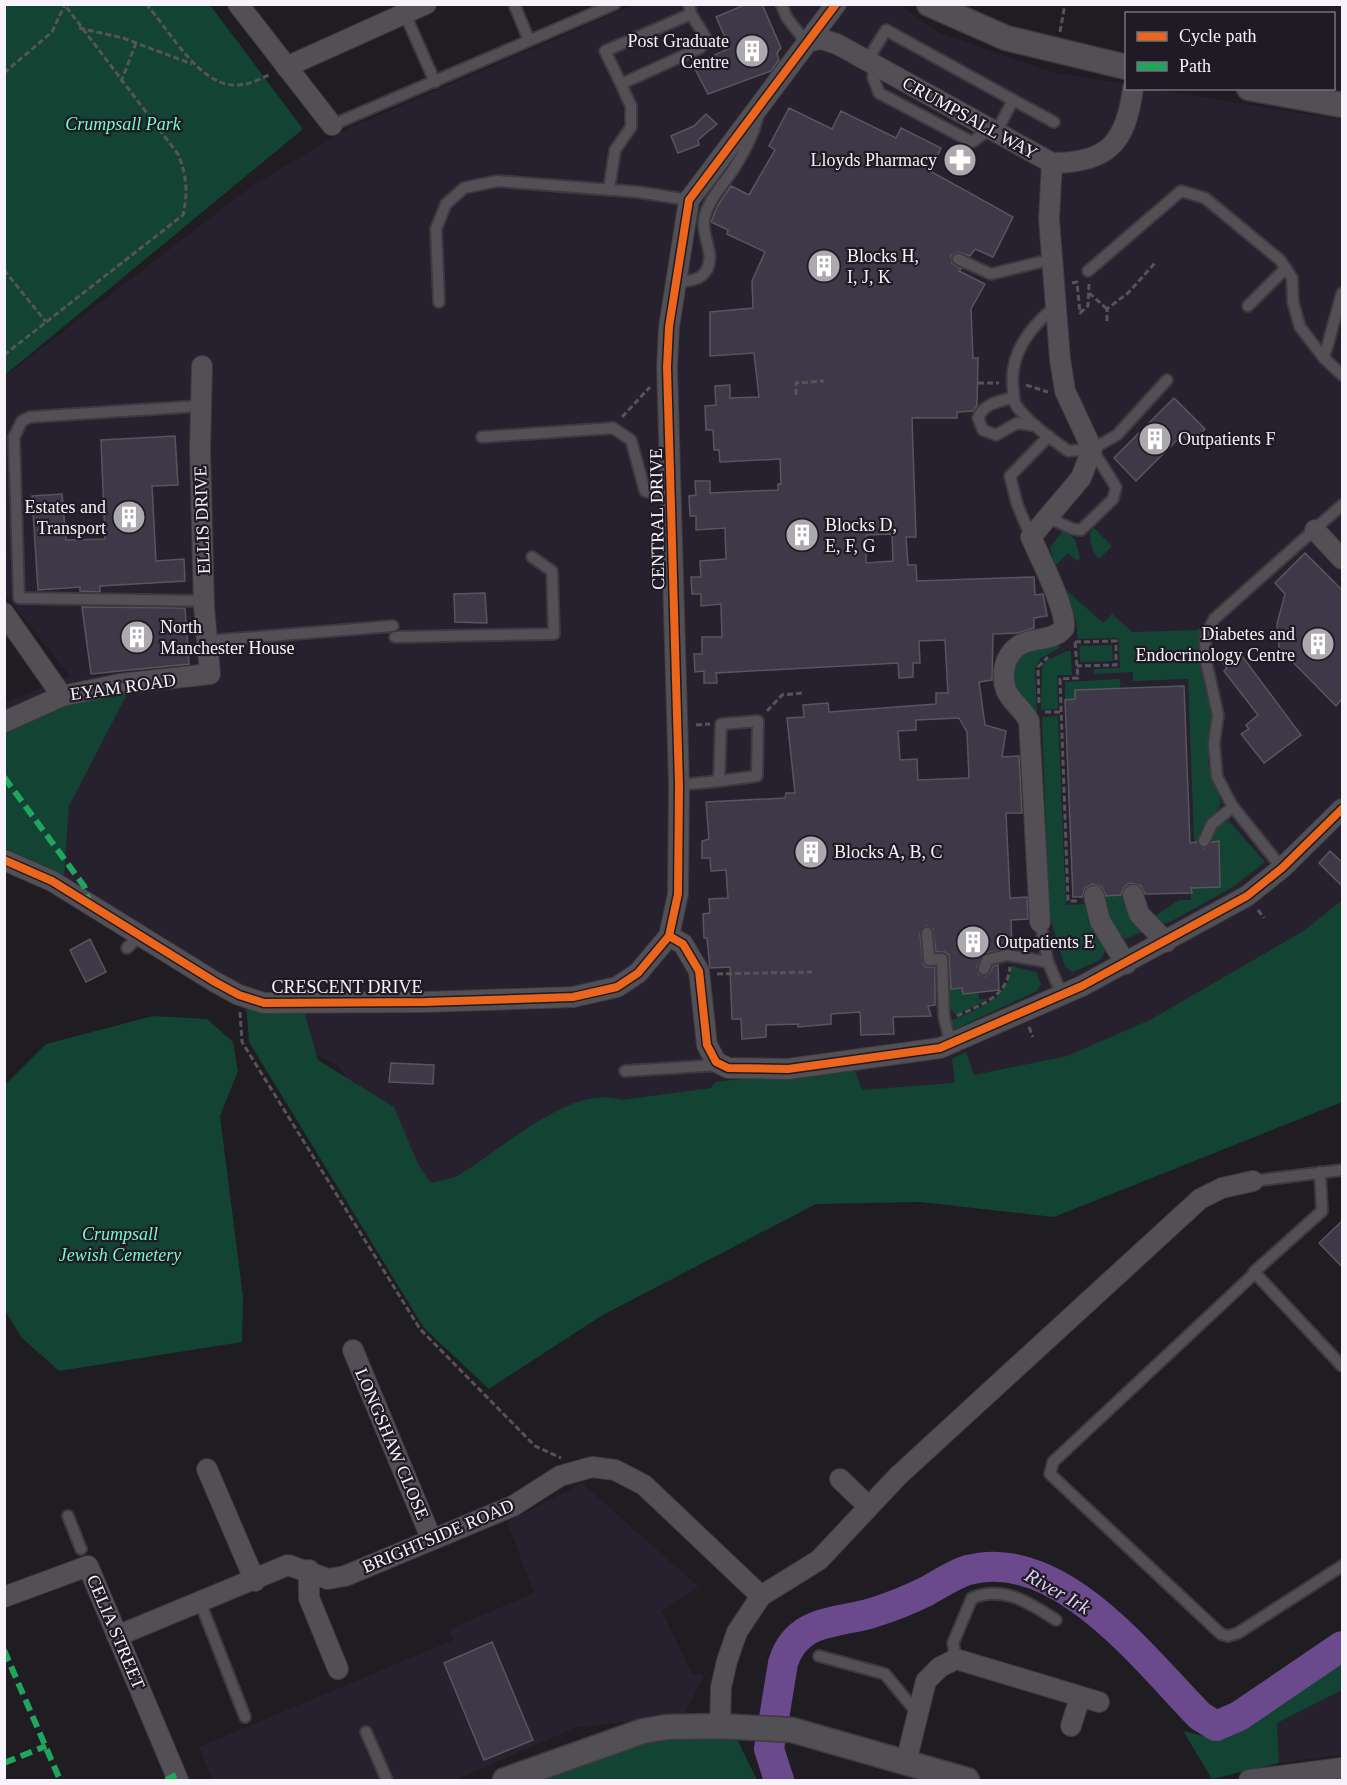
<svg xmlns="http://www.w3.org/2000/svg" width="1347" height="1785" viewBox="0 0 1347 1785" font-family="'Times New Roman',serif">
<rect width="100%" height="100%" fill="#1f1c22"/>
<g fill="#27202e">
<polygon points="636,4 900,5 940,33 1055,73 1126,84 1126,88 1154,89 1342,120 1342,937 1155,1050 443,1207 338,1066 269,1030 84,886 5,851 5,702 70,676 5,595 5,558 7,557 5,376 253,185 349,128"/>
<polygon points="582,1483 699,1587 662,1611 692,1673 704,1676 684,1715 574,1728 456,1780 212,1780 199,1747 453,1640 449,1629 534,1593 507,1522"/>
<polygon points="1342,1690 1342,1755 1279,1763 1277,1723"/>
</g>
<g fill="#134332">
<polygon points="4,5 210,5 303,129 5,375"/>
<path d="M1094,528L1112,546L1099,559C1092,551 1090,544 1090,533Z"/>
<polygon points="1063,530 1075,539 1080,558 1077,561 1068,553 1055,566 1050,548"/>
<path d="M1063,587L1103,623L1112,614L1132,632L1198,630L1210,616L1199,648L1212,710L1208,763L1221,803C1215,819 1198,823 1199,842H1194L1188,679L1133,681V672L1094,674V669L1120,668L1118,638L1078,639L1076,621Z"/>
<polygon points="1044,643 1061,647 1041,658 1035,668 1038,735 1012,686 1014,660"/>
<polygon points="1112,645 1113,661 1080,662 1079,646"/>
<polygon points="1067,651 1071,651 1072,675 1057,675 1058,709 1041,710 1042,666 1047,660"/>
<polygon points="1120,679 1120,688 1065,700 1065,682"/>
<polygon points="128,692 69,806 64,876 5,848 5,733 58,707"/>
<polygon points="1058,716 1066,905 1085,904 1089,924 1106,950 1100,960 1073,972 1065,967 1049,914 1042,717"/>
<polygon points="1229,821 1265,862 1233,887 1170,922 1157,925 1150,919 1179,900 1191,900 1191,888 1220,887 1219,842 1210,842 1217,826"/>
<polygon points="1128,895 1145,931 1125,939 1122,935 1118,937 1100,896"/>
<path d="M1342,900V1102L1054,1217L920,1202L816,1204L601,1316L489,1389L424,1328L249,1042L246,1003L304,1011L318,1060L394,1107L419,1166L431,1183C441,1180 454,1179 462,1173C503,1149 572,1083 621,1100L711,1088L715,1082L853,1066L862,1090L951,1083L955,1082L952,1059L966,1052L974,1075L1067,1056L1150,1020L1305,930Z"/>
<path d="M1011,966L1036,972L1041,984L1037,991L953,1030L950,1021C979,1008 1008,1001 1011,966Z"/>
<polygon points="962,988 963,994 979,993 979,999 988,999 956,1015 948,1006 946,989"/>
<polygon points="153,1016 207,1019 233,1042 238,1071 220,1116 243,1297 242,1342 59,1371 21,1337 5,1310 5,1085 46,1044"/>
<polygon points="1342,1664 1342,1690 1277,1723 1279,1763 1212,1779 1183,1731 1217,1739 1266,1714"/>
<polygon points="735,1735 757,1780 525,1780 568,1761 658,1739"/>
</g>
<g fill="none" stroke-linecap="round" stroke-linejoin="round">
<path stroke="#6a4a8c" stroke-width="30" d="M779,1780L769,1749L783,1663C797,1619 834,1624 872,1613C891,1607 909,1600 927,1591C940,1584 954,1574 968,1570C1059,1546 1143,1658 1200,1716L1216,1726L1239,1716L1342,1646"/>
</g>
<g fill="#3f3848" stroke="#58565b" stroke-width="1.5" fill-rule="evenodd">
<polygon points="747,4 762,4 781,48 777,53 779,60 771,71 708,94 693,65 730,48 716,17"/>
<path d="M789,108L832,129L841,111L896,138L901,128L941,148L930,171L1013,217L993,257L975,249L970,256L958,252L951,256L952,263L961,269L959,271L985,284L971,309L973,358H978L977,406L973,411L957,412V418H912L916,537H906L908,565H916L917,581L1034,577L1035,595L1043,594L1047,616L1034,618V628L1018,633L993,634L992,680L979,682L985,725L1006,731L1002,757L1019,756L1022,813H1006L1010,898L1027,897L1028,919L1011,920L1012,948L985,953L977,967L979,974L985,976L989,974L993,966L998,965L999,990L963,994L962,988L951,989L949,955L945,952H936L933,929L926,926L920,934L923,964L926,967H935V1005L928,1006L931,1016L893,1017L894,1034L861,1035L860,1012L831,1014V1024L798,1027V1024L766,1025V1037L742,1039L741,1019H732L730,967L710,968L707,938H704L703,914L710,913L709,899L728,898L726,870L711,871L710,858H702V841L709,839L706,802L785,798L786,793H795L787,718L804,717L803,705L828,703L829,712L936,704V693H948L945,640L919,641L920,663H913V677L899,678L898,663L716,673L717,683H704V671L695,672L694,654H702V637H722L721,604L701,606V594H692L691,577H701L700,561L726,559L725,528L696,530V516H690L689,496L696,495L695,481H710V493L778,490V484H781L780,459L720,462L719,450H714L713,430H706L705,406L716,405L715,386L730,385V398L759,397L754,353L710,356V312L753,308L752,281L765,252L727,234L728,230L711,222L718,205L731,186L749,195L775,150L769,146ZM892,534L893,561L866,563V535ZM959,718L967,732L969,778L918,780L917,759L900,760L898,731L916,730V720Z"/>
<polygon points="706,114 717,124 698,140 699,145 678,153 671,136 694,126"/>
<polygon points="1174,398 1205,429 1190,444 1182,435 1136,481 1114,458"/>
<polygon points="175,436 178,485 152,486 156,561 184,559 185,581 100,586 100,592 80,591 80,587 38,590 32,496 62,494 66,540 105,539 101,440"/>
<polygon points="1305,553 1342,590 1342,699 1336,706 1279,648 1277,624 1285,594 1275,583"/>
<polygon points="485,593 487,623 455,622 454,594"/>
<polygon points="82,607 185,608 189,664 91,674"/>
<polygon points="1233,650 1239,658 1242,656 1301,735 1264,763 1241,734 1249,729 1246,725 1258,715 1224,671 1227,668 1220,660"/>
<polygon points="1184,686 1190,843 1197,842 1204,848 1212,842 1219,841 1220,887 1191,888 1192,893 1145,894 1141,886 1130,883 1124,887 1121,895 1106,896 1102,887 1092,884 1085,888 1082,897 1073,897 1065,700 1075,699 1075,690"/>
<polygon points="1330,851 1342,862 1342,886 1319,863"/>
<polygon points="90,939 106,972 86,982 70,950"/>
<polygon points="391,1063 434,1065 433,1084 389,1082"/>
<polygon points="1342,1221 1342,1267 1319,1243"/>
<polygon points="492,1642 533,1740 484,1760 444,1663"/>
</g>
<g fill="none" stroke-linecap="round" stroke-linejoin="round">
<defs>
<g id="service">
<polyline points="514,4 529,40"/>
<polyline points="781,4 787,18 806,42"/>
<polyline points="405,14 435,82"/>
<polyline points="867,61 886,30 1013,100 997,131"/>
<polyline points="875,66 873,77 879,93 972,142 991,128"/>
<polyline points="621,84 605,51 691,14"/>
<polyline points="1013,100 1054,122"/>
<polyline points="332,125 615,4"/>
<polyline points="609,190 615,150 631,127 631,106 621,84 700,48 707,40 691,14 689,4"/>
<polyline points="958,259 991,274 1053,259"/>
<polyline points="1088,271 1181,191 1205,198 1280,260 1292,278 1293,302 1300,327 1324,358 1342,375"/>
<path d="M676,282C686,281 700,281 706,271C716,255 702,238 704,221C706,201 726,182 736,165C746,149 755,132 758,114"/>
<polyline points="439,302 436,229 446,204 464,188 497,181 638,192 689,200"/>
<path d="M1056,306C1031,326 1009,354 1013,388C1014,393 1013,401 1016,405C1029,424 1051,438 1068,451L1092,449L1117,435L1167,380"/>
<polyline points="1248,306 1286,268"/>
<polyline points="1324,358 1342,293"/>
<path d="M1014,397C999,402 984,403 978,418L983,430L996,435L1017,423L1036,426"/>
<polyline points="200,406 30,417 22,421 14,437 19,598 204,601"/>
<polyline points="482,437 613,428 631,440 645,491 671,500"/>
<polyline points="1049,518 1073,529 1081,530 1113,499 1116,487 1092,449"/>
<polyline points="1031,537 1017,504 1010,476 1049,436"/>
<polyline points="395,637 554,634 552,571 532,557"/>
<polyline points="206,641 393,626"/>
<polyline points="679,785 719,781 721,724 758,721 757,776 719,781"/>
<polyline points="1204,841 1212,824 1233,807"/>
<polyline points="1282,868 1233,807 1217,777 1214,744 1218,715 1206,661 1205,638 1214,619 1342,505"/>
<polyline points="1040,922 1048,962 1062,995"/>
<polyline points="927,933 929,960 942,959 944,1017 951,1045"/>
<polyline points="127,948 140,935"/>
<polyline points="984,969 987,960 1007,955 1048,962"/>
<polyline points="625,1071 720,1065"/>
<polyline points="1320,1172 1322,1211 1254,1272 1342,1366"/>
<polyline points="1253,1181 1342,1170"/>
<polyline points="1255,1273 1053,1462 1050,1474 1221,1634 1228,1636 1238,1633 1342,1566"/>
<polyline points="68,1516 81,1549"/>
<polyline points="200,1602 245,1717"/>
<polyline points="819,1656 885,1674 918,1714"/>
<path d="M956,1659L953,1643L972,1598C1003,1585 1030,1603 1056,1620"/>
<polyline points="366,1732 387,1780"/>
</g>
<g id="minor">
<polyline points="238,4 332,125"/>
<path d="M806,42L821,39L837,44L1052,163C1108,163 1126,143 1133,88"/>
<polyline points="286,67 426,4"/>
<polyline points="1315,530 1342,559"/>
<polyline points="4,613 62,696"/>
<polyline points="4,722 62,696 120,684 210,674 204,607 200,449 202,366"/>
<polyline points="4,860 52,881 215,982 239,995 264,1003 425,1002 573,997 617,987 638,973 669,936 678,894 679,785 667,367 669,327 689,200 836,4"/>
<polyline points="1133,895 1139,914 1166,942"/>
<polyline points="1094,896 1100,921 1126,964"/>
<path d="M1040,922L1029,721C1023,709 1011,702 1006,690C1003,681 1003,671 1006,662C1019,630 1049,647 1064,628C1067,610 1039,556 1031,537L1081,478L1092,449L1065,391L1060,359L1049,219L1052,163"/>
<polyline points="669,936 683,944 699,971 707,1045 716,1062 728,1068 788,1069 940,1048 1082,986 1247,896 1282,868 1342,809"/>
<polyline points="353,1350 431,1538"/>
<polyline points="207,1469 255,1581"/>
<polyline points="840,1479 868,1506"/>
<polyline points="309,1570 309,1598 338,1669"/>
<polyline points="4,1597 88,1566 178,1780"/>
<polyline points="117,1636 288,1565 328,1579 345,1576 513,1506 560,1476 592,1467 615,1470 644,1485 761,1596"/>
<polyline points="720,1726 721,1687 727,1661 737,1632 761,1596 819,1560 898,1476 1200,1199 1222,1188 1253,1181"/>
<polyline points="1071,1726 1080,1697"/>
<polyline points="906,1762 926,1681 940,1667 956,1659 1099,1702"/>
<polyline points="1249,1780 1342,1768"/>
</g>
<g id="tertiary">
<polyline points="929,4 1006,38 1126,67"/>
<polyline points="1249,88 1342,105"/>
<polyline points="505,1780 643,1731 667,1727 720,1726 792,1730 967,1780"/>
</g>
</defs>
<use href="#service" stroke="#3c3a3e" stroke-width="14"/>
<use href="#minor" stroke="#3c3a3e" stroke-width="22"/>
<use href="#tertiary" stroke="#3c3a3e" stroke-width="27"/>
<g stroke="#565459" stroke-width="3" stroke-dasharray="6 3" stroke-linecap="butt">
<path d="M146,4C169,29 198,85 235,85C247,86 260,79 271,74"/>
<polyline points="79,28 123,38 192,64"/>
<polyline points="1060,32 1065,4"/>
<polyline points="4,73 52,32 64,6"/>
<polyline points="121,82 136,43"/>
<polyline points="4,270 46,322"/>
<polyline points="1072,283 1077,282 1080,313 1088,306 1089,284"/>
<polyline points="1089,293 1107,309"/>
<polyline points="1107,321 1107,309 1128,293 1155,263"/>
<path d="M4,355L183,215C188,193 187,176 178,154L64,4"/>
<polyline points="978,383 999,383"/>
<polyline points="1026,385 1048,392"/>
<polyline points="796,395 796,383 824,381"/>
<polyline points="622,417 650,387"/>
<polyline points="1075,642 1078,678 1060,679 1068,901 1079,901"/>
<polyline points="1075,642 1116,641 1116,665 1077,666"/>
<polyline points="1039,703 1038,667 1048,657"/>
<polyline points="767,711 782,695 803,693"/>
<polyline points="1045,712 1061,712"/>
<polyline points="696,725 710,724"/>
<polyline points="1258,910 1264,918"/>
<polyline points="717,974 812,972"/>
<polyline points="240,1012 242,1042 420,1329 535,1446 561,1458"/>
<path d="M957,1016C981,1004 1007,998 1010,967"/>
<polyline points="1029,1027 1033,1037"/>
</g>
<use href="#service" stroke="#535055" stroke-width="10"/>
<use href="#minor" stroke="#535055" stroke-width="20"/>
<use href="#tertiary" stroke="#535055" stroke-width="24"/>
<g stroke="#20a55d" stroke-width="6" stroke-dasharray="12 6" stroke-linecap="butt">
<polyline points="4,777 84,886 90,904"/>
<polyline points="4,1650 60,1780"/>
<polyline points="4,1763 46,1746"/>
<polyline points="166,1780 176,1775"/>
</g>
<defs>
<g id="cycleway">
<polyline points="4,860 52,881 215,982 239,995 264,1003 425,1002 573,997 617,987 638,973 669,936 678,894 679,785 667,367 669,327 689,200 836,4"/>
<polyline points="669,936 683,944 699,971 707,1045 716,1062 728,1068 788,1069 940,1048 1082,986 1247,896 1282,868 1342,809"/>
</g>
</defs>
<use href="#cycleway" stroke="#1f1a24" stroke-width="11"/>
<use href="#cycleway" stroke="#eb651d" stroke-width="8"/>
</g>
<defs>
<symbol id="building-disc" viewBox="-11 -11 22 22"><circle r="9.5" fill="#aba8ae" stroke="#1f1a24"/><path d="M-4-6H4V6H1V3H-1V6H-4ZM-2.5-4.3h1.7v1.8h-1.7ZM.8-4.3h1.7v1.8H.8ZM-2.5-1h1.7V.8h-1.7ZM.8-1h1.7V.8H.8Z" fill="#fff"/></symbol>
<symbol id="pharmacy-disc" viewBox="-11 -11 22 22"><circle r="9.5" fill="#aba8ae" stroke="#1f1a24"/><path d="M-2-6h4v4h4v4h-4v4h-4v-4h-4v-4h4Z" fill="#fff"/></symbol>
</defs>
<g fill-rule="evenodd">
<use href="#building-disc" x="733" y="32" width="38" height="38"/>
<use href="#pharmacy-disc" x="941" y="141" width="38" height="38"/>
<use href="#building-disc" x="805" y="247" width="38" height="38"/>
<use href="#building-disc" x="1136" y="420" width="38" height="38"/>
<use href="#building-disc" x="110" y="498" width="38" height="38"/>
<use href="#building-disc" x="783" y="516" width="38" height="38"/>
<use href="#building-disc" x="118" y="618" width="38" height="38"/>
<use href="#building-disc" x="1299" y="625" width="38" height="38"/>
<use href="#building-disc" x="792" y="833" width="38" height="38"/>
<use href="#building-disc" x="954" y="923" width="38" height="38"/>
</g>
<g text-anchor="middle" stroke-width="4.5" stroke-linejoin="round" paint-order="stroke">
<g font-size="18" fill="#f6f3fa" stroke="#1f1a24" text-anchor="start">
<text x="729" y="47" text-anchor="end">Post Graduate<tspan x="729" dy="21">Centre</tspan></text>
<text x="937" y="166" text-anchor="end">Lloyds Pharmacy</text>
<text x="847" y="262">Blocks H,<tspan x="847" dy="21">I, J, K</tspan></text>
<text x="1178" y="445">Outpatients F</text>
<text x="106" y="513" text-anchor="end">Estates and<tspan x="106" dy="21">Transport</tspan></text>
<text x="825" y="531">Blocks D,<tspan x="825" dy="21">E, F, G</tspan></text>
<text x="160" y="633">North<tspan x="160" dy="21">Manchester House</tspan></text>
<text x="1295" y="640" text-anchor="end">Diabetes and<tspan x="1295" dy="21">Endocrinology Centre</tspan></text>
<text x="834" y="858">Blocks A, B, C</text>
<text x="996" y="948">Outpatients E</text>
</g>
<g font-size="18" fill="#f6f3fa" stroke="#1f1a24">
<text transform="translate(970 118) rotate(29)" y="6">CRUMPSALL WAY</text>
<text transform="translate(657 519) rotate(-91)" y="6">CENTRAL DRIVE</text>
<text transform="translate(202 520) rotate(-92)" y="6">ELLIS DRIVE</text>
<text transform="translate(123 687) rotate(-8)" y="6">EYAM ROAD</text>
<text x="347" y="993">CRESCENT DRIVE</text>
<text transform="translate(392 1444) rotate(67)" y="6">LONGSHAW CLOSE</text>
<text transform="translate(438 1536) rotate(-23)" y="6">BRIGHTSIDE ROAD</text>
<text transform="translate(116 1632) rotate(67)" y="6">CELIA STREET</text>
</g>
<g font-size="18" font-style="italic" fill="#74fcc5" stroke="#1f1a24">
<text x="123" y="130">Crumpsall Park</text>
<text x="120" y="1240">Crumpsall<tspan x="120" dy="21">Jewish Cemetery</tspan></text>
</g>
<g font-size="20" font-style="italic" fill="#decdf5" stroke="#1f1a24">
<text transform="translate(1058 1591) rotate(30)" y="7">River Irk</text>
</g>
</g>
<rect width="1347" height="1785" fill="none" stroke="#f6f3fa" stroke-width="12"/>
<rect x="1125" y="12" width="210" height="78" fill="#1f1a24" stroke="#75717a" stroke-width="1.5"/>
<rect x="1137" y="32" width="30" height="9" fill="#eb651d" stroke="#75717a" stroke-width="1.5"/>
<text x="1179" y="42" font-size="18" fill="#f6f3fa">Cycle path</text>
<rect x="1137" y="62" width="30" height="9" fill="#20a55d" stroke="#75717a" stroke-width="1.5"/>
<text x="1179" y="72" font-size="18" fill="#f6f3fa">Path</text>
</svg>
